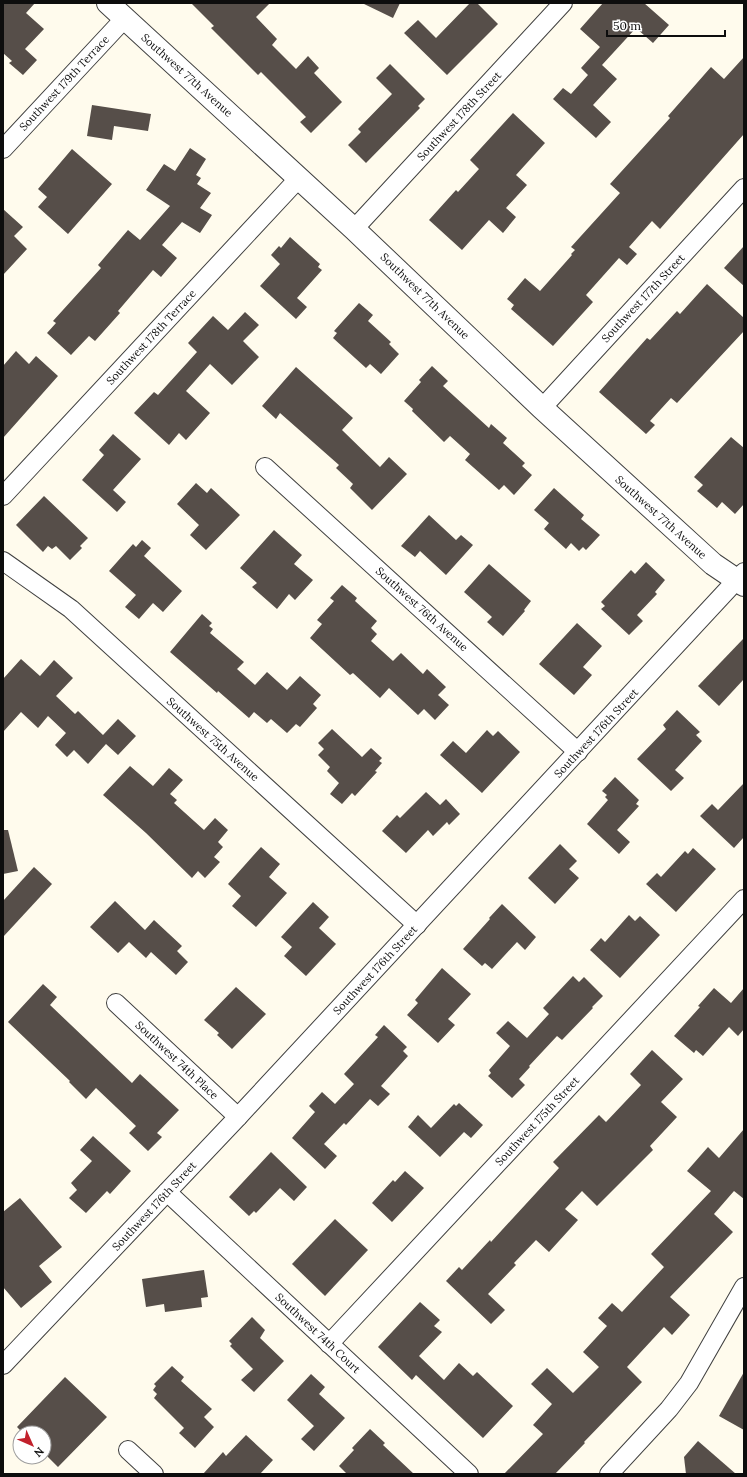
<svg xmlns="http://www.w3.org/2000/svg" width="747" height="1477" viewBox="0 0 747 1477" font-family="Lora,serif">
<rect width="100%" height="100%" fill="#fffbed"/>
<g fill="#564e49">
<polygon points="3,3 35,3 26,13 44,29 25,49 37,60 23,75 9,63 12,61 3,53"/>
<polygon points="191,3 270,3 256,17 277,39 272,45 296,69 308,56 319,68 314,73 342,102 311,133 300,122 306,117 261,72 258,75 211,28 214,26"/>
<polygon points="362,3 400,3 393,18"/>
<polygon points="470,3 477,3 498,24 447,75 404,33 418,20 436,38"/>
<polygon points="603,3 644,3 669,25 653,43 636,28 602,65 617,79 593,105 611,122 596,138 553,99 563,88 571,94 588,75 581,68 600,47 580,29"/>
<polygon points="744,57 744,134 660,229 652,221 629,247 637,254 627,265 619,258 586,295 593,302 553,346 511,309 514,305 507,299 525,278 540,291 572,255 571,254 575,250 571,247 620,193 610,184 670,118 668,116 711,67 724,79"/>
<polygon points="390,64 425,99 418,106 420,108 366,163 348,145 361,132 358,129 392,94 376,78"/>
<polygon points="92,105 151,114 148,131 114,126 112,140 87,136"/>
<polygon points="513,113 545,143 516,175 527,185 506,208 516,217 503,233 489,220 462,250 429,220 456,190 458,192 479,169 470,160"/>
<polygon points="190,148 206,159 196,175 201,178 197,184 211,193 200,208 212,215 200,233 182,222 162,245 177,258 161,277 153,270 118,311 120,313 95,341 89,336 71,355 47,333 56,323 53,321 101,268 98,265 128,230 140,240 170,206 146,190 164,164 175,171"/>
<polygon points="72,149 112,184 68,234 38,207 47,197 38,189"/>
<polygon points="3,209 23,227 14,236 27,249 3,275"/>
<polygon points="290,237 320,264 318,267 322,270 297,298 307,307 296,319 260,286 280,264 271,255 279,246 281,248"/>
<polygon points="744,246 744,286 724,268"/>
<polygon points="707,284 744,318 744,331 677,403 671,398 650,421 655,425 646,434 599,392 647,338 650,340 677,311 680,314"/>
<polygon points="359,303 373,315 368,321 391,342 389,344 399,354 381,374 370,364 366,368 333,338 337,333 334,331"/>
<polygon points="245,312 259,325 243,341 259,357 232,385 210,364 186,391 210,413 186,440 179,433 169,445 134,413 154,392 158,395 197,352 188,343 213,316 228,330"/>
<polygon points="16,351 29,364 36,356 58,376 3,438 3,366"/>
<polygon points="432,366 448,381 443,386 489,428 491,424 507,438 503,443 525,463 522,466 532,475 514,495 504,485 499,490 465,460 470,454 450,436 444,442 412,411 413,409 404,401 421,382 419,380"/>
<polygon points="296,367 353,418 342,430 380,467 389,457 407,474 372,510 350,488 353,484 336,468 339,465 280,413 276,419 262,406"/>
<polygon points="113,434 141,459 113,490 126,502 117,512 82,480 104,455 99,450"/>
<polygon points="731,437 744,448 744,504 735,514 722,502 717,508 697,491 703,485 694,477"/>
<polygon points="196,483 207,493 211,488 240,515 206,550 190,535 199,525 177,504"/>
<polygon points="554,488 584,515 581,519 600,535 586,550 583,547 579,551 571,543 566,549 544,529 549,523 534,510"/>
<polygon points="44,496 88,538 80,546 82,548 70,560 56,546 52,549 48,546 43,552 16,525"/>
<polygon points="429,515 456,540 461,535 473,545 446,575 420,551 415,557 401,546"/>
<polygon points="274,530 302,555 294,564 313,580 295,600 289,594 277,609 252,587 257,583 240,568"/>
<polygon points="142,540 151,548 144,556 182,591 163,612 153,603 139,619 125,607 136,595 109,571 133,544 136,547"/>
<polygon points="646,562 665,580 655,592 657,594 637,615 643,621 629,635 601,609 605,606 601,602 631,570 635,574"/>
<polygon points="489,564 531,601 524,610 525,611 503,636 487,622 492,617 464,592"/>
<polygon points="342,585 357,598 355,601 377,621 371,628 377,634 371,641 393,661 401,653 423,674 427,669 446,687 438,695 449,705 435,720 424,709 418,715 389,688 380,698 353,673 350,675 310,638 322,624 317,620 334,601 330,598"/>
<polygon points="202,614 212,623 209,626 213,629 210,633 244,662 237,669 255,685 267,672 287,690 300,676 321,695 313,704 317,708 300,727 296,724 287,733 271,719 267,723 254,712 249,718 218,691 217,693 170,652"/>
<polygon points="577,623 602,646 583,667 592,675 574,695 539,664"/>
<polygon points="744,638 744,679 719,706 698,686"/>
<polygon points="21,659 40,676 54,660 73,678 56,696 75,714 78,711 103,735 118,719 136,736 118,755 106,744 88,764 74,750 67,757 55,745 66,733 48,716 38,728 21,712 3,732 3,679"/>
<polygon points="677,710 700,732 696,735 702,741 675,770 684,778 671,791 637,759 666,729 663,725"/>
<polygon points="332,729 362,757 371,748 382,758 379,761 382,763 375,771 377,772 355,796 352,793 342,804 330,794 339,783 327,771 330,767 318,755 324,749 318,743"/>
<polygon points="487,730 493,736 498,731 520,752 482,793 440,755 453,741 466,753"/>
<polygon points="130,766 153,786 169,768 183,780 170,794 177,800 174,803 204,830 215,818 228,830 218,842 223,847 214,857 220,862 205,878 198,871 192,878 146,833 103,795"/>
<polygon points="615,777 639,800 636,804 639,806 617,830 630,842 619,854 587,824 608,800 605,797 607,795 602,791"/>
<polygon points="744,783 744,837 734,848 700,816 712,804 718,810"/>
<polygon points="426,792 440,805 446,799 460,814 449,825 447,822 433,836 428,830 406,853 382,831 397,815 400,818"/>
<polygon points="3,830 8,830 18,871 3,874"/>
<polygon points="560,844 577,861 569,869 579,878 555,904 528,878"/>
<polygon points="261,847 280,864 269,877 287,893 256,927 232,906 241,896 228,884"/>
<polygon points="693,848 716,869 676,912 646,884 657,873 661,877 685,851 688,854"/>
<polygon points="34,867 52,884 3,937 3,901"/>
<polygon points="115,901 145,930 154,920 182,946 177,951 188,962 176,975 151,952 146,958 129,942 118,953 90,927"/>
<polygon points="313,902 329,917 319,928 336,944 306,976 284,956 292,947 281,937"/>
<polygon points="502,904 536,937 525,950 517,942 492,969 485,963 482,966 463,949 490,919 489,918"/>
<polygon points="629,915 635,921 640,916 660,935 620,978 590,950 601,938 605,942"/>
<polygon points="442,968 471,994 448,1019 455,1025 438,1043 407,1015 418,1003 415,1000"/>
<polygon points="573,976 579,982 584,977 603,996 592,1007 593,1008 562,1040 557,1036 529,1066 530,1067 519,1079 525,1085 512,1098 488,1076 491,1073 489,1070 510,1046 496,1033 508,1021 527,1038 549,1014 543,1008"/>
<polygon points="43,984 57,997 50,1005 132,1083 140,1074 179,1110 157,1133 162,1137 148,1151 129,1133 136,1126 96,1088 86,1099 69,1082 70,1081 8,1022"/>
<polygon points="236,987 266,1014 232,1049 217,1035 219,1033 204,1020"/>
<polygon points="714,988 731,1003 744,988 744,1029 738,1036 729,1027 703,1056 696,1050 694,1053 674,1036 700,1007 698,1006"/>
<polygon points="384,1025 407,1047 403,1051 408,1056 381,1086 390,1094 378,1106 370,1099 346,1125 344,1123 324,1144 337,1156 325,1169 292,1138 315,1112 309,1106 322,1092 335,1104 354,1084 344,1074 378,1037 375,1035"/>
<polygon points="652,1050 683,1079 661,1102 677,1117 650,1146 653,1150 597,1206 582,1191 565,1209 578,1220 549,1252 536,1240 514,1263 516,1265 488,1294 505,1310 491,1324 446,1281 459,1267 462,1270 490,1240 491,1242 559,1168 553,1162 599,1115 606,1122 641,1085 630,1074"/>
<polygon points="459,1103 483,1125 471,1138 464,1132 440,1157 408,1127 418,1115 431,1128 454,1104 456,1106"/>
<polygon points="744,1129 744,1199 734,1191 714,1214 733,1232 670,1297 690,1315 672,1335 664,1327 627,1367 642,1382 584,1442 585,1443 555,1474 504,1474 543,1434 533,1425 552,1404 531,1384 547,1368 573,1393 599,1367 583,1352 607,1326 598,1318 612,1303 622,1312 664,1267 651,1254 711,1191 687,1171 708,1147 719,1158"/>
<polygon points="93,1136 131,1171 110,1194 107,1191 86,1213 69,1198 77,1190 71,1183 92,1161 80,1150"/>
<polygon points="271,1152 307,1187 294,1201 280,1188 256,1213 254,1211 249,1216 229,1197"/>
<polygon points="405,1171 424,1188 392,1222 372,1203 393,1180 395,1182"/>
<polygon points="20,1198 62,1247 39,1266 52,1282 21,1308 3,1287 3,1212"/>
<polygon points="335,1219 368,1250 325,1296 292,1264"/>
<polygon points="204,1270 208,1297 201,1298 202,1307 165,1312 164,1304 146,1307 142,1279"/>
<polygon points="420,1302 440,1320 434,1326 442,1332 419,1356 444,1380 459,1363 473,1376 477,1372 513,1406 483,1438 416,1375 412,1380 378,1347"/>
<polygon points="252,1317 265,1330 260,1338 284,1361 254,1392 241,1380 253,1369 230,1346 232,1344 229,1341"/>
<polygon points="172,1366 184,1377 181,1381 212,1409 204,1417 214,1427 195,1448 179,1433 184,1428 154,1398 157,1394 153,1390 156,1386 154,1384"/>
<polygon points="744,1372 744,1430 719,1416"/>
<polygon points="311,1374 325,1387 319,1394 345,1418 314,1451 301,1439 314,1426 287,1400"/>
<polygon points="65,1377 107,1417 58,1467 44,1453 44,1433 23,1433 17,1427"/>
<polygon points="370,1429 385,1443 383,1445 414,1474 347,1474 339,1466 354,1450 352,1448"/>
<polygon points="246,1435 273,1460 260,1474 203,1474 223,1452 226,1456"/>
<polygon points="698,1441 736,1474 686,1474 684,1457"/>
</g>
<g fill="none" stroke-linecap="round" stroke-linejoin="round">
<defs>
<g id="minor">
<polyline points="3,149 125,18"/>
<polyline points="354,229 563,3"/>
<polyline points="542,408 744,188"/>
<polyline points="265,467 578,752"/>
<polyline points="3,496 299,178"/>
<polyline points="3,561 71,609 417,925"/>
<polyline points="116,1003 238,1117"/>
<polyline points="167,1192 469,1474"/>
<polyline points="329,1344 744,899"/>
<polyline points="3,1365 238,1117 744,572"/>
<polyline points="128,1450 154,1474"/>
<polyline points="609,1474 669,1409 689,1383 744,1287"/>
</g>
<polyline id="tertiary" points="108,3 354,229 542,408 713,564 744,585"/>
</defs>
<use href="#minor" stroke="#404040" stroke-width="20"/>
<use href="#tertiary" stroke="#404040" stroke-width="24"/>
<use href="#minor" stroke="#fff" stroke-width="18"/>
<use href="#tertiary" stroke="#fff" stroke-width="22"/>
</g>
<g text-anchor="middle" stroke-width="4" stroke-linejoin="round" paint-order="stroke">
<g font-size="11" fill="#0d0d0d" stroke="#fff">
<text transform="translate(187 75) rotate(42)" y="4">Southwest 77th Avenue</text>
<text transform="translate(64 83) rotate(-47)" y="4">Southwest 179th Terrace</text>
<text transform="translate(459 116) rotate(-47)" y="4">Southwest 178th Street</text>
<text transform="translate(425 296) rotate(44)" y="4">Southwest 77th Avenue</text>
<text transform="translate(643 298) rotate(-47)" y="4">Southwest 177th Street</text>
<text transform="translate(151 337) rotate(-47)" y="4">Southwest 178th Terrace</text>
<text transform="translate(661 517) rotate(42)" y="4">Southwest 77th Avenue</text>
<text transform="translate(422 609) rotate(42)" y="4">Southwest 76th Avenue</text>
<text transform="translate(596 733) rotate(-47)" y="4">Southwest 176th Street</text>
<text transform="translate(213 739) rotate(42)" y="4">Southwest 75th Avenue</text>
<text transform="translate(375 970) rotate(-47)" y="4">Southwest 176th Street</text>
<text transform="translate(177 1060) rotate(43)" y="4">Southwest 74th Place</text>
<text transform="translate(537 1121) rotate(-47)" y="4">Southwest 175th Street</text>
<text transform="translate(154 1206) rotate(-47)" y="4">Southwest 176th Street</text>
<text transform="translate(318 1333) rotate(43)" y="4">Southwest 74th Court</text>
</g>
</g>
<rect width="747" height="1477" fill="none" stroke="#0d0d0d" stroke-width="8"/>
<g transform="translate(32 1445) rotate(135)"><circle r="19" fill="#ffffff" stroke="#9e9e9e"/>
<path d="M0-3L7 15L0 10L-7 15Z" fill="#c2212c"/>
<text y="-6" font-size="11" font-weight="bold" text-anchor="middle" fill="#0d0d0d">N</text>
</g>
<path d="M607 30v6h118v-6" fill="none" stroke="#0d0d0d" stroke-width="2"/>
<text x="613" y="30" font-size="12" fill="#0d0d0d" stroke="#ffffff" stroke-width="3" paint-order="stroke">50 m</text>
</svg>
